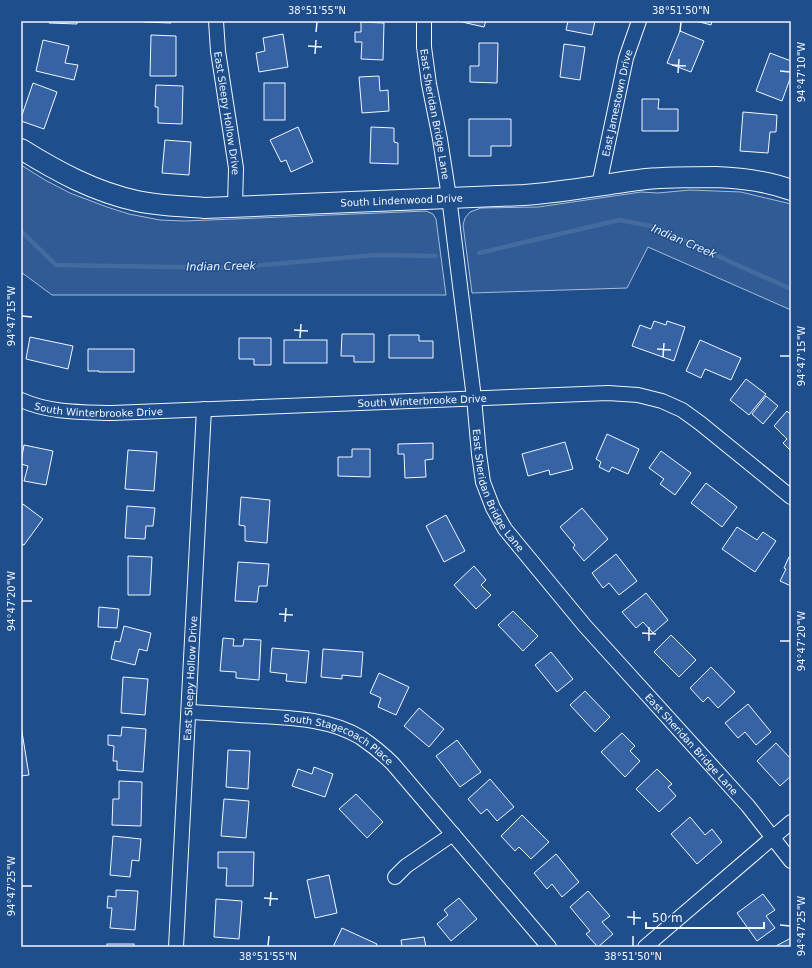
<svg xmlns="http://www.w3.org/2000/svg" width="812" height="968" viewBox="0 0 812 968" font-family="'DejaVu Sans',sans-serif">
<rect width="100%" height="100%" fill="#1f4e8c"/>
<g fill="#305b95" stroke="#a8bbd7">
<polygon points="21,165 45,180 70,193 107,207 129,214 160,220 185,221 426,211 433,214 436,219 446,295 52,295 21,272"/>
<polygon points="690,190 741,192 791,204 791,310 648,247 627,288 472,293 463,225 465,218 470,212 481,208 538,207 641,192 658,193"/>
</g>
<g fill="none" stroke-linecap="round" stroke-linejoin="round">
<g stroke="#446ba0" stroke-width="4.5">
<polyline points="21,231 56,265 229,268 376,255 435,256"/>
<polyline points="479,253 619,220 657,227 724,259 791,289"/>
</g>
</g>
<g fill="#3563a3" stroke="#f2f6ff">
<polygon points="50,21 77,21 77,24 49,23"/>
<polygon points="144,21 171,21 171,23 144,22"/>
<polygon points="462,21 486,21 484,27 462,22"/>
<polygon points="568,21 595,21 592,35 566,30"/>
<polygon points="696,21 712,21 711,25"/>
<polygon points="361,22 384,23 383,60 361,59 362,42 355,42 355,32 361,32"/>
<polygon points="680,31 704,41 691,72 667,63"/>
<polygon points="283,34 288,67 259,72 256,53 265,51 263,38"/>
<polygon points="151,35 176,36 176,76 150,76"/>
<polygon points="43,40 69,46 65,63 78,65 74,80 36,71"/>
<polygon points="479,43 498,43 497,83 470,82 470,66 479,66"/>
<polygon points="564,44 585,47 580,80 560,77"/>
<polygon points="770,53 791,61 791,76 782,101 756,91"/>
<polygon points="379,76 380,91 388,90 389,111 362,113 359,77"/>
<polygon points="33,83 57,92 44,129 21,121 21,118"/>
<rect x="264" y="83" width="21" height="37"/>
<polygon points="156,85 183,86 182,124 158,123 158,107 155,107"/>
<polygon points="642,99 659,99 658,109 678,109 678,131 642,131"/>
<polygon points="743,112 777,115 776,132 770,132 768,153 740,151"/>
<polygon points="469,119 511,119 511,146 491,146 491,156 469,156"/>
<polygon points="298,127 313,162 291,172 286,160 281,162 270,140"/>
<polygon points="371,127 394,128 394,142 398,143 398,164 370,163"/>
<polygon points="165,140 191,142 189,175 162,173"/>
<polygon points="654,321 666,325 667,321 685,327 674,361 632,346 640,325 651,329"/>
<polygon points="342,334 374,334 374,362 354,362 354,356 341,356"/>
<polygon points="389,335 419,335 419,341 433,341 433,358 389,358"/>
<polygon points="30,337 73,346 68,369 26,359"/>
<polygon points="239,338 271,338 271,365 254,365 254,359 239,359"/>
<rect x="284" y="340" width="43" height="23"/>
<polygon points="700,340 741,358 731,380 705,369 701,378 686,371"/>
<polygon points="88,349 134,349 134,372 99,372 99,371 88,371"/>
<polygon points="746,379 766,394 749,415 730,400"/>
<polygon points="766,396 778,406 763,424 752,414"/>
<polygon points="787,411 791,415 791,451 783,443 787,439 774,426"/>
<polygon points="607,434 639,449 628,474 612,467 609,472 599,467 601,462 596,459"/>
<polygon points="565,442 573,469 550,475 549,470 528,476 522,454"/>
<polygon points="433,443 433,459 425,460 426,477 405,478 404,454 398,454 398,444"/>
<polygon points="24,445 53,451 46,485 24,481 28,466 21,464 21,462"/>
<polygon points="352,449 370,449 370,477 338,476 338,457 352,457"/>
<polygon points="128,450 157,452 154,491 125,489"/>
<polygon points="661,451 691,473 675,495 660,484 664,479 649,468"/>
<polygon points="706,483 737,507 722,527 691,503"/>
<polygon points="241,497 270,500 267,543 245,541 245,526 239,525"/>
<polygon points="23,504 43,519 24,545 21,544 21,507"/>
<polygon points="127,506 155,508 153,526 146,526 145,539 125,538"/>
<polygon points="582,508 608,539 584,561 573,548 575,545 560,527"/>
<polygon points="446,515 465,551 444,562 426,526"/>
<polygon points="737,527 757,540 763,532 776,541 755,572 722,549"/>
<polygon points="616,554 637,581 619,595 609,583 603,588 592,573"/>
<polygon points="128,556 152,557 150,595 128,595"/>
<polygon points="789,557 791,558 791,586 780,581 786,569 784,568"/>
<polygon points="238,562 269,564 267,586 259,586 257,602 235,601"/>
<polygon points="474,566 486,580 481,585 491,595 476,609 454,585"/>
<polygon points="646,593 668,620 653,633 643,622 636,628 622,612"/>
<polygon points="99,607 119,609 117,628 98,627"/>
<polygon points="513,611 538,636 523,651 498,625"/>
<polygon points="124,626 151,633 147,651 139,649 135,665 111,659 115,641 120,642"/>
<polygon points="671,635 696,660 679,677 654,652"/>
<polygon points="223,638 234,639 233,646 243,646 244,639 261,640 259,680 236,678 236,672 220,671"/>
<polygon points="272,648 309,651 306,683 286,681 287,674 270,672"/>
<polygon points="323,649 363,652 361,677 342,675 342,679 321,677"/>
<polygon points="551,652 573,679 557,692 535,665"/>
<polygon points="711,667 735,692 718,708 708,697 703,702 690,688"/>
<polygon points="379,673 409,687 396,715 378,707 381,698 370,693"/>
<polygon points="123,677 148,679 145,715 121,713"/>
<polygon points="585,691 610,717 595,732 570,705"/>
<polygon points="748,704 771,732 756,745 745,732 738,738 725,723"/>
<polygon points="419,708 444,729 429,747 404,726"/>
<polygon points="21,726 29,775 21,776"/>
<polygon points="122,727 146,729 143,772 117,770 117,761 113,761 114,746 108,745 108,735 121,736"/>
<polygon points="622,733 635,746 630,751 640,761 625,777 601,752"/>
<polygon points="457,740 481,772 460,787 436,756"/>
<polygon points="776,743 791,759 791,776 780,786 757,761"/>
<polygon points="228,750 250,751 248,789 226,787"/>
<polygon points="314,767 333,774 325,797 292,786 298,769 312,774"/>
<polygon points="657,769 672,784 668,787 676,796 659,812 636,789"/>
<polygon points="490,779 514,807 497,821 487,809 481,814 468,799"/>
<polygon points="119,781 142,782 141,826 112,825 113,799 119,799"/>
<polygon points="356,794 383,822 367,838 339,809"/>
<polygon points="224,799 249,801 246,838 221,836"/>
<polygon points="522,815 549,842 531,859 519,847 515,851 501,836"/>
<polygon points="690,817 705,835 712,829 722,842 697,864 671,834"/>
<polygon points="113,836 141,839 139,861 132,860 130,877 110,875"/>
<polygon points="218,852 254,852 253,886 226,886 227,868 218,868"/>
<polygon points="556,854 579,882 562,897 552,884 547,889 534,873"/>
<polygon points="329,875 337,913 315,918 307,880"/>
<polygon points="116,890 138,891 135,930 110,928 112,908 107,908 108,896 116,897"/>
<polygon points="588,891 610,916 602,922 613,934 598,947 586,934 590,931 570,907"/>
<polygon points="763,894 775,910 766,916 775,928 757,941 737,913"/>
<polygon points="459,898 477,919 451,941 437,924 448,915 444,910"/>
<polygon points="216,899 242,901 239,939 214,937"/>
<polygon points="342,928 377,944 376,947 333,947"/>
<polygon points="424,937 426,947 402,947 401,940"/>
<polygon points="791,938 791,947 774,947"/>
<rect x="107" y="944" width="27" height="3"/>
</g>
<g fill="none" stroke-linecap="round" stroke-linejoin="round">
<defs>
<g id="street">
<path id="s1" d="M216,21L218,51L236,168L235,206"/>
<path id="s2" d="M424,21V47L429,84L440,139L449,197L474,398L479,454L483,482L493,508L505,529L585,626L748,806L791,861"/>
<path id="s3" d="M599,185L626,58L639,21"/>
<path id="s4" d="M21,400C50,413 81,412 112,413L608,393L638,395L662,401L682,410L700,423L791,497"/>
<path id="s5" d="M189,712C212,713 236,715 259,716C293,718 330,719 360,737C372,745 383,754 393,764L549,947"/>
<polyline points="395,877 406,866 453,834"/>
<path id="s6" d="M176,947L204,409"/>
<polyline points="645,947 791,822"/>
</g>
<g id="secondary">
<path id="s7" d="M21,149C58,172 95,192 137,201C159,206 182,206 204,208L524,195C565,192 605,184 646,179C669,177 693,177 716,177C742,178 767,181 791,190"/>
</g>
</defs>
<use href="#street" stroke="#f2f6ff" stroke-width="16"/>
<use href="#secondary" stroke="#f2f6ff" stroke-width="22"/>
<use href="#street" stroke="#1f4e8c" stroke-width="14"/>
<use href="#secondary" stroke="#1f4e8c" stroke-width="20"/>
</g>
<path fill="none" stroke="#f2f6ff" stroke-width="1.5" d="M316,32L317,22M680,32L681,22M308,46L322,47M315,54L316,40M672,65L686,66M780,71L790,72M678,73L679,59M22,316L32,317M294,330L308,331M300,338L301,324M657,349L671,350M780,356H790M663,357L664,343M22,601H32M279,614L293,615M285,622L286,608M642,633L656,634M649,641V627M780,641H790M22,886H32M264,898L278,899M270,906L271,892M627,917L641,918M634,925V911M780,925L790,926M268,946L269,936M633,946V936"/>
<g text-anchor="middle" stroke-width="3" stroke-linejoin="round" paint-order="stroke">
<g font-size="10" fill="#f2f6ff" stroke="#1f4e8c">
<text dy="4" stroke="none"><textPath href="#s3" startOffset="84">East Jamestown Drive</textPath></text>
<text dy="4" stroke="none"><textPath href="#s1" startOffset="93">East Sleepy Hollow Drive</textPath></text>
<text dy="4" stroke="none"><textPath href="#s2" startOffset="94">East Sheridan Bridge Lane</textPath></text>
<text dy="4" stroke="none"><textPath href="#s7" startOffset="393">South Lindenwood Drive</textPath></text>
<text dy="4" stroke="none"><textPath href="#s4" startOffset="403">South Winterbrooke Drive</textPath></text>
<text dy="4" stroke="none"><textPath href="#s4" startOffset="79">South Winterbrooke Drive</textPath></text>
<text dy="4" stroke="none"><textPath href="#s2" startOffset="478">East Sheridan Bridge Lane</textPath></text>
<text dy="4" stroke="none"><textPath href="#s6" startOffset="269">East Sleepy Hollow Drive</textPath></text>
<text dy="4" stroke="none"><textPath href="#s5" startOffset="155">South Stagecoach Place</textPath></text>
<text dy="4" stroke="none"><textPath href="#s2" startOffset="802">East Sheridan Bridge Lane</textPath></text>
</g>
<g font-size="11" font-style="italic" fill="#f2f6ff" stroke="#1f4e8c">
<text transform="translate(684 241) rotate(23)" y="4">Indian Creek</text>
<text transform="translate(221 266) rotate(-1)" y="4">Indian Creek</text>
</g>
</g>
<rect width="812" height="968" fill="none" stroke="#1f4e8c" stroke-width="44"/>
<path d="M646 922v6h118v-6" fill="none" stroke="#f2f6ff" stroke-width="2"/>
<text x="652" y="922" font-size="12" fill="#f2f6ff" stroke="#1f4e8c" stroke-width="3" paint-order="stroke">50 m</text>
<rect x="22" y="22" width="768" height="924" fill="none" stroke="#f2f6ff" stroke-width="1.5"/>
<g font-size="10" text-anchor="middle" fill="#f2f6ff">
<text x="317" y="14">38°51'55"N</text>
<text x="681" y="14">38°51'50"N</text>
<text transform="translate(801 72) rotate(-90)" y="4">94°47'10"W</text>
<text transform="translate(11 316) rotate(-90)" y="4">94°47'15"W</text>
<text transform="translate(801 356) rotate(-90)" y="4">94°47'15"W</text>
<text transform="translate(11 601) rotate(-90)" y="4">94°47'20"W</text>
<text transform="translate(801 641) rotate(-90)" y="4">94°47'20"W</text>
<text transform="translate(11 886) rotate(-90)" y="4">94°47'25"W</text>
<text transform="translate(801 926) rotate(-90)" y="4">94°47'25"W</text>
<text x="268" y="960">38°51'55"N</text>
<text x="633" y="960">38°51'50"N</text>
</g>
</svg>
